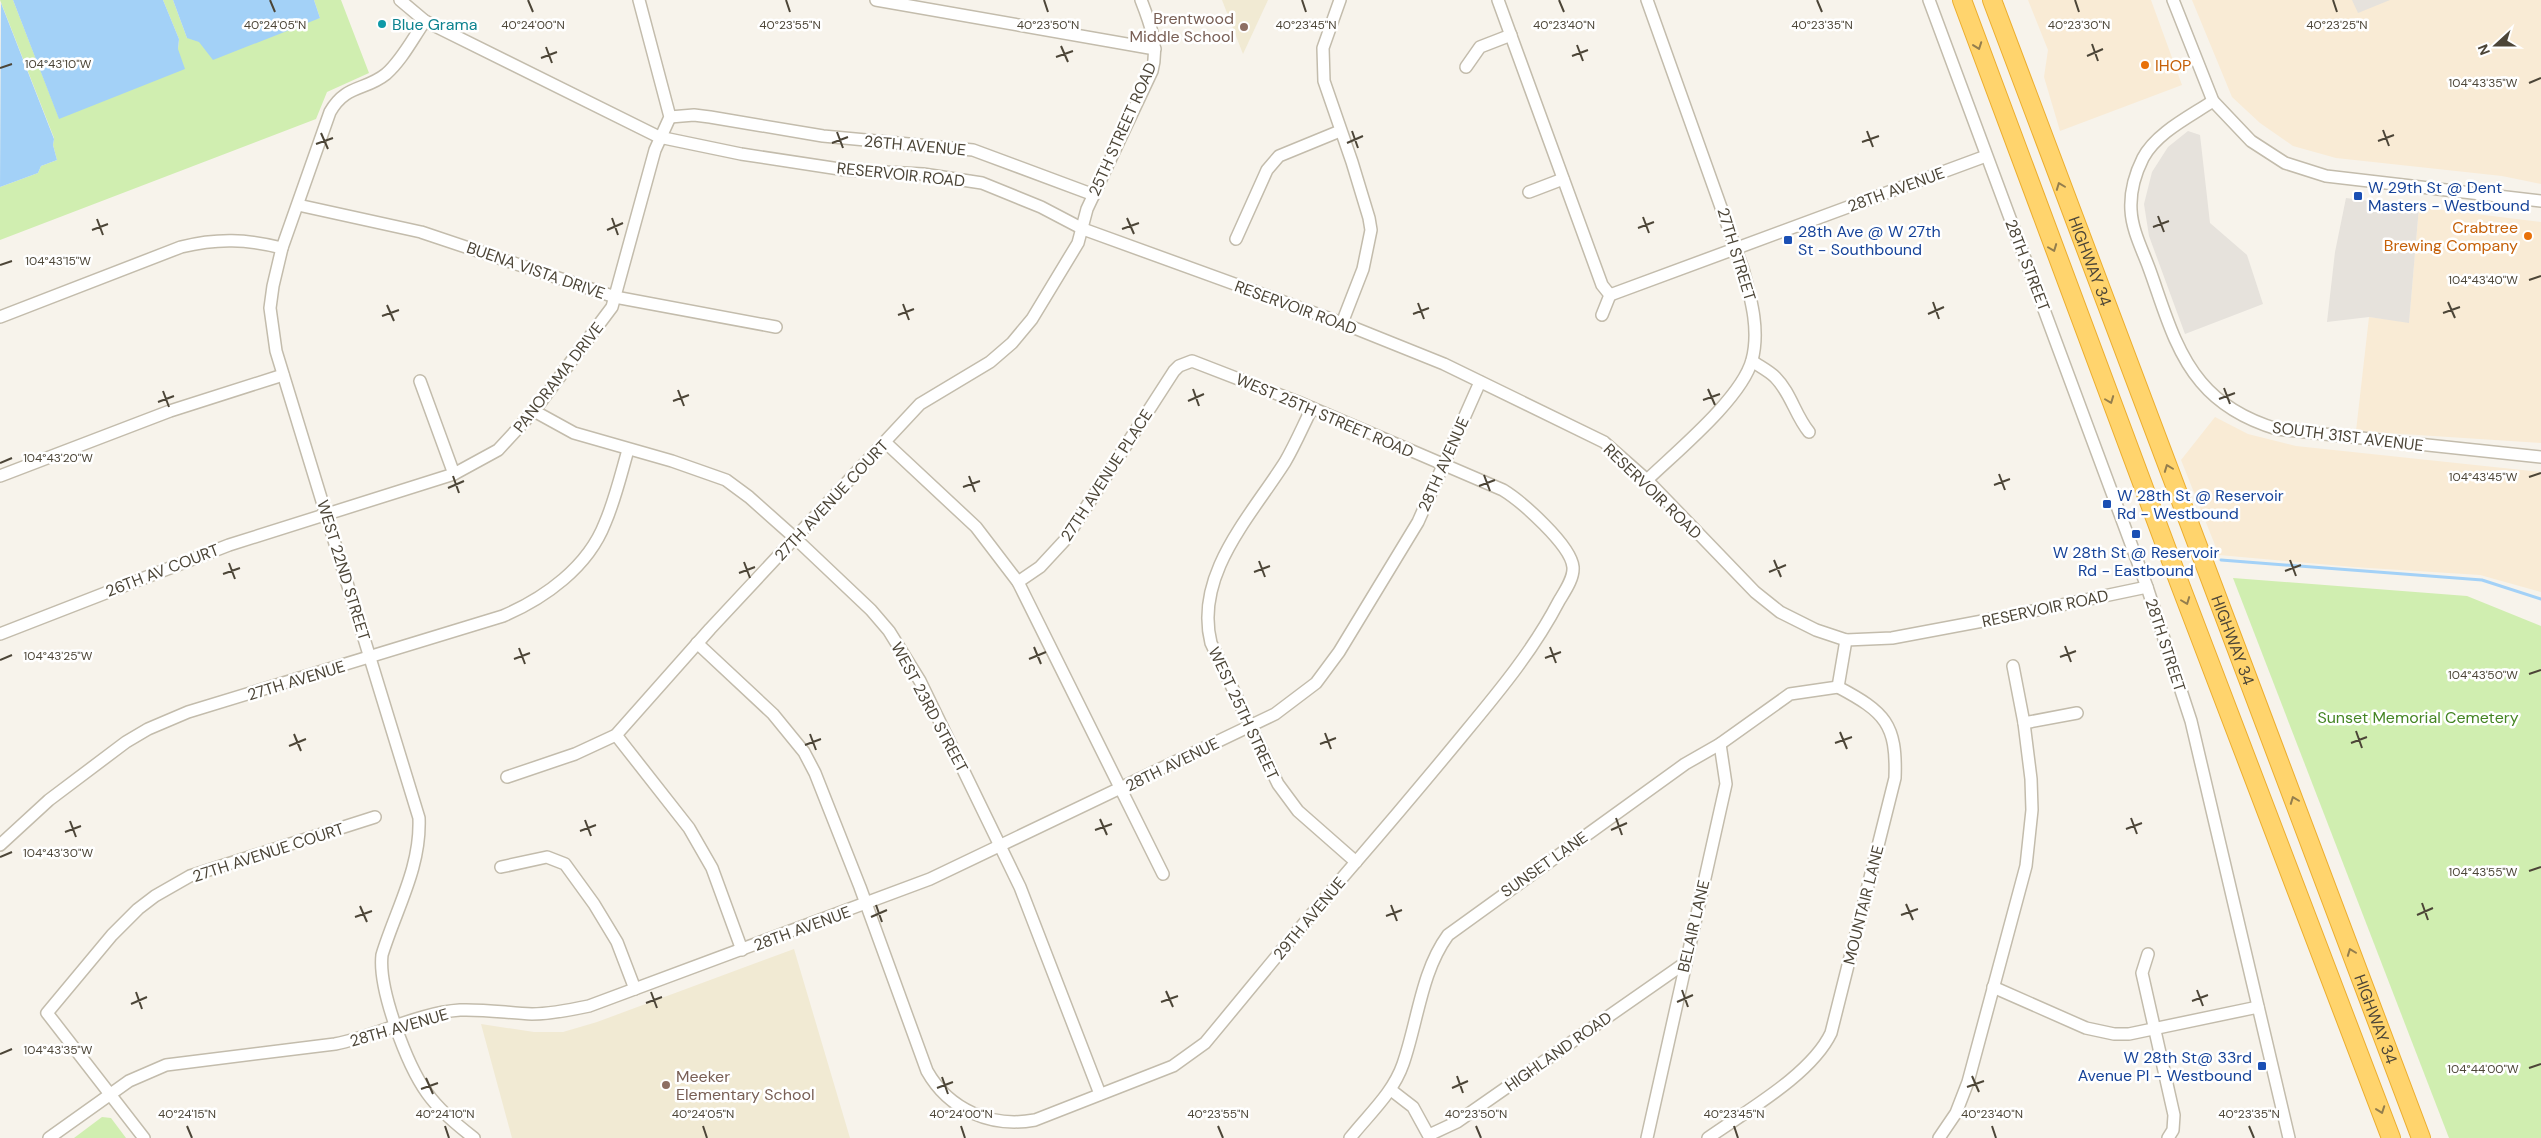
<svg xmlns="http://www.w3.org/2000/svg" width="2541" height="1138" viewBox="0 0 2541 1138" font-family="'DM Sans',sans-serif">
<rect width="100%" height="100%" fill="#f7f3eb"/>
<g fill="#f9ebd5">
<polygon points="2028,0 2151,0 2182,85 2060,131 2044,77 2048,50"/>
<polygon points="2192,0 2541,0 2541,184 2502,176 2336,158 2293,146 2260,123 2232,97"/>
<polygon points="2419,207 2541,222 2541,337 2439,326 2541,337 2541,443 2356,431 2369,317 2409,322"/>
<polygon points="2215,417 2248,434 2296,446 2541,472 2541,592 2480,575 2353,567 2219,555 2181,460"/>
</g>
<g fill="#e6e2dc">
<polygon points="2352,0 2390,0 2358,13"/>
<polygon points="2188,131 2200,135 2210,223 2247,255 2263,304 2185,334 2149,236 2144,204 2152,172 2168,147"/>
<polygon points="2346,198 2419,207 2409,323 2369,317 2327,322 2335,252"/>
</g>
<g fill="#f1ead3">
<polygon points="1222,0 1268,0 1243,54"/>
<polygon points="794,949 850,1138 512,1138 481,1024 534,1032 563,1032 597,1022"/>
</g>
<g fill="#d0eeb0">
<polygon points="0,0 13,0 59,118 178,49 179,39 163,0 173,0 187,38 320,18 314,0 341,0 369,73 327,92 316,119 0,240 0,187 38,173 41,166 57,160 53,145 54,138"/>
<polygon points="2233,578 2467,596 2541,626 2541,1138 2449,1138"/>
<polygon points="102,1117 111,1118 126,1138 74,1138"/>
</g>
<g fill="#a3d1f7">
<polygon points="13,0 163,0 179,39 178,49 185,69 59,119"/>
<polygon points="173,0 314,0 320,18 213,60 199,42 187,38"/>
<polygon points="1,3 54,139 53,145 57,160 41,166 38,173 0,187"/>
</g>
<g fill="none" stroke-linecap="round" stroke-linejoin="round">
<polyline stroke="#a3d1f7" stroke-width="3" points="2221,560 2482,580 2541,599"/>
<defs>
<g id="minor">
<polyline points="400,0 425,21 659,137 741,154 846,170 923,174 982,183 1041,207 1083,229 1342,323 1444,364 1604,442 1647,480 1755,592 1780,612 1816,630 1846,640 1892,638 2004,617 2147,587"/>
<polyline points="876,0 1155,49"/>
<polyline points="1340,0 1323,48 1324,81 1352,162 1369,218 1371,230 1363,269 1342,323"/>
<polyline points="1498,0 1602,285 1610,295 1602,315"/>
<polyline points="1929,0 2147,587 2191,721 2289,1138"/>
<polyline points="2173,0 2213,101 2251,141 2285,163 2326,176 2541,201"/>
<path d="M425,21C413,38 402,60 386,74C365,91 346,84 330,112L282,248L273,286L270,308L276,351L419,818C421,868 396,909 382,955C378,989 407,1065 427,1093C439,1110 457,1125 474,1138"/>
<polyline points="1466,67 1480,47 1511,35"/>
<path d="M2213,101C2189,117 2156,133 2143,158C2135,174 2130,193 2131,210C2132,230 2142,249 2149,268C2163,306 2174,350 2201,382C2221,406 2247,420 2277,429L2541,457"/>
<polyline points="670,117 694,115 710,117 823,136 973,150 1094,195"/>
<polyline points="1529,192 1563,179"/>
<polyline points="298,205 421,232 615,297 776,327"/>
<polyline points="1236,239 1267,170 1279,156 1340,131"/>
<polyline points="1610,295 1986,156"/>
<path d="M0,317L181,247C217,238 247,239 282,248"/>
<path d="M1752,361C1759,366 1769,371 1775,377C1791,393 1795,415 1809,432"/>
<polyline points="420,381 454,474"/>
<path d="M1312,408C1303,426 1295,445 1285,462C1250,517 1194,575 1211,643L1278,784L1298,811L1356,862"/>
<polyline points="534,411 574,433 672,461 726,480 749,497 795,538 871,610 889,631 920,681 1020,887 1100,1094"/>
<polyline points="885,442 976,527 1018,582 1163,874"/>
<polyline points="0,476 170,411 283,375"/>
<path d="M1647,480C1676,452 1742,398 1752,360C1760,330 1751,299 1743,269L1647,0"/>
<polyline points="0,634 229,545 454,474 498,450 534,411 612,307 655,150 670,117 639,0"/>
<path d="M697,643L773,714L804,752L815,773L860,887L927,1071C949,1110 991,1128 1035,1120L1173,1066L1205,1043C1255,983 1304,922 1355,863C1393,819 1430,775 1467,730C1501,689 1534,649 1559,601C1565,591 1574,578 1573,567C1571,545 1521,501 1503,490L1298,402L1192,361L1179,366L1174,371L1065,540L1040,567L1018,582"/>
<polyline points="2024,723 2077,713"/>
<polyline points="616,735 689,828 712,868 742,950"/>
<path d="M507,777L575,754L616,735L710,629L920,404L990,362L1012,343L1032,319L1078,243L1087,209L1152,71C1159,46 1150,23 1141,0"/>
<path d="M0,845L49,800L126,742L148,729L188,712L503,616C545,598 588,567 605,523C615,500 621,474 628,450"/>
<polyline points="501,867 547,857 565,864 594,904 617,942 635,989"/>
<polyline points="2148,954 2142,973 2174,1115 2173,1130 2168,1138"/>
<polyline points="1993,987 2086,1028 2114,1034 2129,1034 2258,1007"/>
<polyline points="1391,1090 1413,1107 1430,1138"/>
<polyline points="1429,1135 1457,1122 1685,963"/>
<path d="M49,1138L129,1081L166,1065L335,1044C377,1036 417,1013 460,1010C484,1009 508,1013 532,1014C551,1014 570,1010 589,1006L930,879L1275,714L1316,683L1339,652L1418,522L1480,382"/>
<polyline points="144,1138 47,1013 112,935 138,909 155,896 190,876 375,817"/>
<path d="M1350,1138C1369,1114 1393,1093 1403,1064C1418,1021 1421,972 1448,935L1685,764L1720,744L1790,694L1838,687"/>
<polyline points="1647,1138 1726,784 1720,744"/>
<path d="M1708,1138C1746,1111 1811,1075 1831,1033L1895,778C1897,724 1885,712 1838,687L1846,640"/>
<polyline points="1939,1138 1956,1113 1968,1082 2026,866 2032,810 2031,779 2024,723 2013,666"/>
</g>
<g id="highway">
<polyline points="1962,0 2179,582 2391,1138"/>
<path id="s1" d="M1992,0L2421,1138"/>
</g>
</defs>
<use href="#minor" stroke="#c3bcac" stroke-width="14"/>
<use href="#highway" stroke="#ecae2f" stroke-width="20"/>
<use href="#minor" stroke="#fff" stroke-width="11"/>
<use href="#highway" stroke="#ffd46d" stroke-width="18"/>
</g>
<defs><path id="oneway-chevron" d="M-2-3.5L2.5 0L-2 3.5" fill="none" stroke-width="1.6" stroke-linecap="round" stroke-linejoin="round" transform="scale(1.25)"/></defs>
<g stroke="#947e4d">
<use href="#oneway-chevron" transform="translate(1978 46) rotate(70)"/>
<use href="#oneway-chevron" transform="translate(2060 186) rotate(-111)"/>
<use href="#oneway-chevron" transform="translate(2053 248) rotate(69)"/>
<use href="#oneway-chevron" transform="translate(2110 400) rotate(69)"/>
<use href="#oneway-chevron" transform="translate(2168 468) rotate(-111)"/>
<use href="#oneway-chevron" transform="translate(2186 601) rotate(69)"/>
<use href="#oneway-chevron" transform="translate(2294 800) rotate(-111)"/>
<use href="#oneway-chevron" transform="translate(2351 952) rotate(-111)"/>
<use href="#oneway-chevron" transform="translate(2381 1110) rotate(70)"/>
</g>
<path fill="none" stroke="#4c4537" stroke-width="2" d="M270,0L275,12M528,0L533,12M786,0L790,12M1044,0L1048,12M1302,0L1306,12M1559,0L1564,12M1817,0L1822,12M2075,0L2079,12M2333,0L2337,12M2092,44L2098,61M1577,45L1583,61M1061,46L1068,62M546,47L552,63M1572,56L1588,50M2087,56L2103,49M1056,57L1073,51M541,58L557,52M0,68L12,64M2529,83L2541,78M2383,130L2389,146M1352,131L1358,148M1867,131L1873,147M837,132L843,148M321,133L328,149M2378,141L2394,135M1862,142L1879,136M832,143L848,137M1347,143L1363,136M316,144L333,138M2158,216L2164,232M1643,217L1649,233M612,218L618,235M1127,218L1134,234M97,219L103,235M2153,227L2169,221M1638,228L1654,222M1122,229L1139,223M92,230L108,224M607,230L623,223M0,265L12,261M2529,280L2541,276M1933,302L1939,319M2448,302L2455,318M1418,303L1424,319M903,304L909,320M387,305L394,321M2443,313L2460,307M1413,314L1429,308M1928,314L1944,307M898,315L914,309M382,316L399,310M2224,388L2230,404M1193,389L1199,406M1708,389L1715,405M678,390L684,406M163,391L169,407M2219,399L2235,393M1703,400L1720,394M673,401L689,395M1188,401L1204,394M158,402L174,396M0,463L12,458M1999,474L2005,490M1484,475L1490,491M453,476L459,493M969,476L975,492M2529,477L2541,473M1994,485L2010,479M1479,486L1495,480M963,487L980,481M448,488L464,481M1774,560L1781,577M2290,560L2296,576M1259,561L1265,577M744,562L750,578M229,563L235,579M2285,571L2301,565M1254,572L1270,566M1769,572L1786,565M739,573L755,567M223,574L240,568M2065,646L2071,662M1034,647L1041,664M1550,647L1556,663M519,648L525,664M2060,657L2076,651M1545,658L1561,652M514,659L530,653M1029,659L1046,652M0,660L12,655M2529,674L2541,670M2356,731L2362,748M1840,732L1847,749M1325,733L1331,749M294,734L301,751M810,734L816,750M1835,743L1852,737M2351,743L2367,737M1320,744L1336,738M805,745L821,739M289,746L306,739M1616,818L1622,835M2131,818L2137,834M1100,819L1107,835M585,820L591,836M70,821L76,837M2126,829L2142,823M1095,830L1112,824M1611,830L1627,823M580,831L596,825M65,832L81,826M0,857L12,852M2529,871L2541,867M2422,903L2428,920M1906,904L1913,920M876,905L882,922M1391,905L1397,921M360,906L367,922M1901,915L1918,909M2417,915L2433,908M1386,916L1402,910M355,917L372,911M871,917L887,910M1682,990L1688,1007M2197,990L2203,1006M1166,991L1173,1007M136,992L142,1009M651,992L657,1008M2192,1001L2208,995M1161,1002L1178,996M1677,1002L1693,995M646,1003L662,997M131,1004L147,997M0,1054L12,1049M2529,1068L2541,1064M1457,1076L1463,1093M1972,1076L1979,1092M942,1077L948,1094M426,1078L433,1094M1967,1087L1984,1081M937,1088L953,1082M1452,1088L1468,1081M421,1089L438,1083M187,1126L192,1138M445,1126L449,1138M703,1126L707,1138M961,1126L965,1138M1218,1126L1223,1138M1476,1126L1481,1138M1734,1126L1738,1138M1992,1126L1996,1138M2249,1126L2254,1138"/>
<circle fill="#0f9aa8" stroke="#fff" stroke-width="2" cx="382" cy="24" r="5"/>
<g fill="#8d6e63" stroke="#fff" stroke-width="2">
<circle cx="1244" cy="27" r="5"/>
<circle cx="666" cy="1085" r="5"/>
</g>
<g fill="#e8710a" stroke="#fff" stroke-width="2">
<circle cx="2145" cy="65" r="5"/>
<circle cx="2528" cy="236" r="5"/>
</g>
<g fill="#1a4fb4" stroke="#fff" stroke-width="2">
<rect x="2353" y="191" width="10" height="10" rx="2.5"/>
<rect x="1783" y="235" width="10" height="10" rx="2.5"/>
<rect x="2102" y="499" width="10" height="10" rx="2.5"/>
<rect x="2131" y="529" width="10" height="10" rx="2.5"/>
<rect x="2257" y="1061" width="10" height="10" rx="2.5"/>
</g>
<g text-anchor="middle" stroke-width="5" stroke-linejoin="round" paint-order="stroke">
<g font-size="16" fill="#785e54" stroke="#fff" text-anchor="end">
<text x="1234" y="24">Brentwood<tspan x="1234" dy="18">Middle School</tspan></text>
<text x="676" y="1082" text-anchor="start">Meeker<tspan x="676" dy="18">Elementary School</tspan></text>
</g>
<g font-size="16" fill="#0d838f" stroke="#fff" text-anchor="start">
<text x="392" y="30">Blue Grama</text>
</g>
<g font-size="16" fill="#c56008" stroke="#fff" text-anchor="start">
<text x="2155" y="71">IHOP</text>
<text x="2518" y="233" text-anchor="end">Crabtree<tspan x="2518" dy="18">Brewing Company</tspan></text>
</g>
<g font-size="16" fill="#4c4537" stroke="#fff">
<text transform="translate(1122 129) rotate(-66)" y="6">25TH STREET ROAD</text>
<text transform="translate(915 145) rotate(5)" y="6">26TH AVENUE</text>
<text transform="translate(901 174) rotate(6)" y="6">RESERVOIR ROAD</text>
<text transform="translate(1896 189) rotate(-20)" y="6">28TH AVENUE</text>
<text transform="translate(1737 254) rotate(73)" y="6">27TH STREET</text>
<text dy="6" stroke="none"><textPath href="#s1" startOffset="279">HIGHWAY 34</textPath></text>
<text transform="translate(2028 265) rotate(69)" y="6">28TH STREET</text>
<text transform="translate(536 270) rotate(19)" y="6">BUENA VISTA DRIVE</text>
<text transform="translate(1296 307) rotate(20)" y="6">RESERVOIR ROAD</text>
<text transform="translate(558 377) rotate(-52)" y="6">PANORAMA DRIVE</text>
<text transform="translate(1325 415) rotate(23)" y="6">WEST 25TH STREET ROAD</text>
<text transform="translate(2348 436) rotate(7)" y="6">SOUTH 31ST AVENUE</text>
<text transform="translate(1443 464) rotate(-66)" y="6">28TH AVENUE</text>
<text transform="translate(1106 475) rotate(-57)" y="6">27TH AVENUE PLACE</text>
<text transform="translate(1653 491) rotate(44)" y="6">RESERVOIR ROAD</text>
<text transform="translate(831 500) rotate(-47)" y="6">27TH AVENUE COURT</text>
<text transform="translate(162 570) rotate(-21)" y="6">26TH AV COURT</text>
<text transform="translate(344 570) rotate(73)" y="6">WEST 22ND STREET</text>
<text transform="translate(2045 608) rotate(-12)" y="6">RESERVOIR ROAD</text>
<text dy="6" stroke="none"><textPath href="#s1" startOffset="684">HIGHWAY 34</textPath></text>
<text transform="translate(2166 645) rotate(72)" y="6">28TH STREET</text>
<text transform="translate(296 680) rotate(-17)" y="6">27TH AVENUE</text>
<text transform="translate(930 707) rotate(62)" y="6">WEST 23RD STREET</text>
<text transform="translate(1244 713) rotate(65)" y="6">WEST 25TH STREET</text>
<text transform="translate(1172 764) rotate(-26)" y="6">28TH AVENUE</text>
<text transform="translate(268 852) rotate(-18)" y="6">27TH AVENUE COURT</text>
<text transform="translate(1544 864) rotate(-35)" y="6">SUNSET LANE</text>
<text transform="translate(1863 905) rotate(-76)" y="6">MOUNTAIR LANE</text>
<text transform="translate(1309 918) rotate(-50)" y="6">29TH AVENUE</text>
<text transform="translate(1693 926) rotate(-77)" y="6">BELAIR LANE</text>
<text transform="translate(802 928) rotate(-20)" y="6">28TH AVENUE</text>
<text dy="6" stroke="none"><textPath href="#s1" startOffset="1089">HIGHWAY 34</textPath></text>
<text transform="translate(399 1027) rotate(-16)" y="6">28TH AVENUE</text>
<text transform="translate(1558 1051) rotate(-35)" y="6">HIGHLAND ROAD</text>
</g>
<g font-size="16" fill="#164399" stroke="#fff" text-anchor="start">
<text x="2368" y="193">W 29th St @ Dent<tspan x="2368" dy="18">Masters - Westbound</tspan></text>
<text x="1798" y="237">28th Ave @ W 27th<tspan x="1798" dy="18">St - Southbound</tspan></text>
<text x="2117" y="501">W 28th St @ Reservoir<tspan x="2117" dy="18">Rd - Westbound</tspan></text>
<text x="2136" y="558" text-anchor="middle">W 28th St @ Reservoir<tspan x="2136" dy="18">Rd - Eastbound</tspan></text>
<text x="2252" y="1063" text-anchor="end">W 28th St@ 33rd<tspan x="2252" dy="18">Avenue Pl - Westbound</tspan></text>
</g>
<g font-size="16" fill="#448523" stroke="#fff">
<text x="2418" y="723">Sunset Memorial Cemetery</text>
</g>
</g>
<g font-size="12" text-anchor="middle" fill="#4c4537" stroke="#fff" stroke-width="5" stroke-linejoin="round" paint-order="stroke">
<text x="275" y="29">40°24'05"N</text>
<text x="533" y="29">40°24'00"N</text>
<text x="790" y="29">40°23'55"N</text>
<text x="1048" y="29">40°23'50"N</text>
<text x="1306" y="29">40°23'45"N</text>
<text x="1564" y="29">40°23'40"N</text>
<text x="1822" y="29">40°23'35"N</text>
<text x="2079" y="29">40°23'30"N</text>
<text x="2337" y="29">40°23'25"N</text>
<text x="58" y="68">104°43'10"W</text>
<text x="2483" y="87">104°43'35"W</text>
<text x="58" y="265">104°43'15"W</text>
<text x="2483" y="284">104°43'40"W</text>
<text x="58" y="462">104°43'20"W</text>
<text x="2483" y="481">104°43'45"W</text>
<text x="58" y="660">104°43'25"W</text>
<text x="2483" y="679">104°43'50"W</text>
<text x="58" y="857">104°43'30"W</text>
<text x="2483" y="876">104°43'55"W</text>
<text x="58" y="1054">104°43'35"W</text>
<text x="2483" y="1073">104°44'00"W</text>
<text x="187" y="1118">40°24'15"N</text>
<text x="445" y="1118">40°24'10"N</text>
<text x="703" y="1118">40°24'05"N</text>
<text x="961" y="1118">40°24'00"N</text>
<text x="1218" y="1118">40°23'55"N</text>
<text x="1476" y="1118">40°23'50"N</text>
<text x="1734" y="1118">40°23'45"N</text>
<text x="1992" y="1118">40°23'40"N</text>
<text x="2249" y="1118">40°23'35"N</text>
</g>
<g transform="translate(2496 45) rotate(249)" stroke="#ffffff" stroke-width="4" paint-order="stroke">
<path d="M0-4L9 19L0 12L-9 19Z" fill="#4c4537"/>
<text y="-8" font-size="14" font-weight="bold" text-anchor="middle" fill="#4c4537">N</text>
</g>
</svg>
